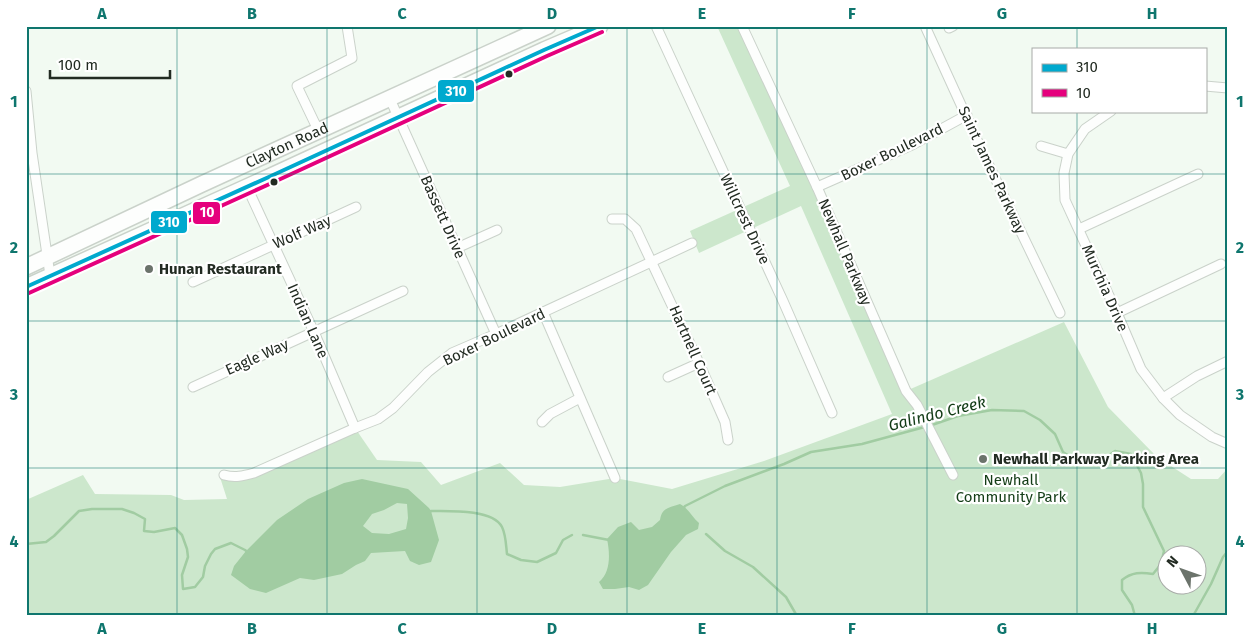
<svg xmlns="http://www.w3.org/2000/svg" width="1254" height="642" viewBox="0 0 1254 642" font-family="'Fira Sans',sans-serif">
<rect width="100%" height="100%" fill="#f2faf2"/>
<path fill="#cce7cc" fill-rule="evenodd" d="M717,26H742L906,391L1064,322L1108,407L1157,457L1191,479H1218L1228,468V616H26V500L83,475L95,494L171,495L184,500L227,499L219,474L231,477H240L355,428L377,460L421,462L441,485L500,463L524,485L560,487L615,478L672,489L764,461L892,414L801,206L699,253L690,231L790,186ZM1166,554H1196V584H1166Z"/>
<g fill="#a1cca2" fill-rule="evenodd">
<path d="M362,479L408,489L429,508L431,511L439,540L431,562L419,565L410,561L405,551L371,553L365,561L356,565L342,574L314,580L300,578L266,593L250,589L231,575L234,566L246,551L277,520L308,499L344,483ZM397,503L407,504L408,518L406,529L389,534L372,533L363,526L372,514L384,510Z"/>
<path d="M680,504C688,508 692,517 699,523L698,529L686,535L671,552L648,585L639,590L629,587L615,589H603L599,582C611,572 610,553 607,539L618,527L631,522L639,530L652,527L660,520C662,507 669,508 680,504Z"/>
</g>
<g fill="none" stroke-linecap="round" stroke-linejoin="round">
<g stroke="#a1cca2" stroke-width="2.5">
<path d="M683,509L685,506L725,486L784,464L811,452L862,444L932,425L958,416L992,410L1024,411L1040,420L1055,434L1063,452L1081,464L1098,463L1115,451L1131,454L1141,473L1143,484V507L1164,551L1161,564L1153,574C1141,572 1132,572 1122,580V590L1132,605L1135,616"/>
<path d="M429,513L431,511C449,511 493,509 502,527C506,535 506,546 507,554L521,560L537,562L556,553L563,540L572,535"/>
<polyline points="706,534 725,551 753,567 786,597 797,616"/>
<polyline points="583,535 609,540"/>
<polyline points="26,544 46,542 54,536 79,511 92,509 122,509 134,513 145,519 144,531 154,532 175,528 182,535 187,549 188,557 182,575 183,589 195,587 203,577 205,566 211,554 215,549 231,543 245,550 249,553"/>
<polyline points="1193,616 1211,584 1223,557 1228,551"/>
</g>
<defs>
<g id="street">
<polyline points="656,26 783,301 832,413"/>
<polyline points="742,26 817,187 906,391 917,405 953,475"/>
<polyline points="925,26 983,153 1060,313"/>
<polyline points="949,28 953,26"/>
<polyline points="1205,86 1228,88"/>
<polyline points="26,91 32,153 50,275"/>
<polyline points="390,99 496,334"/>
<polyline points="1111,111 1085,129 1068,154 1064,173 1065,200 1117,313 1141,369 1163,398 1180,415 1212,437 1228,444"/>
<polyline points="319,132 297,86 352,58 347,26"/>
<polyline points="1041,146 1068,154"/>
<polyline points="247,187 314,332 355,428"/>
<polyline points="817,187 912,145 967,115"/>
<polyline points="612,219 625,219 636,229 699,363 725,422 728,440"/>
<polyline points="1079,229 1198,174"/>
<polyline points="457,248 497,230"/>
<polyline points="193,282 356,207"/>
<polyline points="543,312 615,478"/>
<polyline points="1117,313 1221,264"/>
<polyline points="668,377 699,363"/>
<polyline points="193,387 403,291"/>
<polyline points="1163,398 1197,376 1228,361"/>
<polyline points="542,422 550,414 580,398"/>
<path d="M224,475C235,478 243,476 254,473L355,428L378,419L393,408L428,372L452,353L496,334L692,243"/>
</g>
<g id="primary">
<path id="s1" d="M26,267L202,184L548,26"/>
<polyline points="26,287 271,176 544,50 600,26"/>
</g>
</defs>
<use href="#street" stroke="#cad2ca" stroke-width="11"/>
<use href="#primary" stroke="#cad2ca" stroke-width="18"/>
<use href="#street" stroke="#fdfefd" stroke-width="9"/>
<use href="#primary" stroke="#fdfefd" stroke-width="15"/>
<defs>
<polyline id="bus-1" points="26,287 271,176 544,50 599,26"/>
<polyline id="bus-2" points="29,293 274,182 547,56 602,32"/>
</defs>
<use href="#bus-1" stroke="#fff" stroke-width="8"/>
<use href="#bus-2" stroke="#fff" stroke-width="8"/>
<use href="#bus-1" stroke="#00a9ce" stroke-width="4"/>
<use href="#bus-2" stroke="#e5007d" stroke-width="4"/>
</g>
<path fill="none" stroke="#0f766e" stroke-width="1" stroke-opacity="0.55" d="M177,26V616M327,26V616M477,26V616M627,26V616M777,26V616M927,26V616M1077,26V49M1077,111V616M26,174H1228M26,321H1228M26,468H1228"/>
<g fill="#222b22" stroke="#fff" stroke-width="2">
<circle cx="509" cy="74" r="4.5"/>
<circle cx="274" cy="182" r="4.5"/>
</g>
<g fill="#6b736b" stroke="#fff" stroke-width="2">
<circle cx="149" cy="269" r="5"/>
<circle cx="983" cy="459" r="5"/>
</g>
<g text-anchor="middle" stroke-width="4.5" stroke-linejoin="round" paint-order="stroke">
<g font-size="15" fill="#222b22" stroke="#fff">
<text dy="5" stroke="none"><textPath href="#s1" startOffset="288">Clayton Road</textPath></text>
<text transform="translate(892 152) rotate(-26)" y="5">Boxer Boulevard</text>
<text transform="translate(992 170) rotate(65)" y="5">Saint James Parkway</text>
<text transform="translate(443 217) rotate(66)" y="5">Bassett Drive</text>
<text transform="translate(745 219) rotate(65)" y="5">Willcrest Drive</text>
<text transform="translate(302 232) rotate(-24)" y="5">Wolf Way</text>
<text transform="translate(845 252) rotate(67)" y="5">Newhall Parkway</text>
<text transform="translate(1105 288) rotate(66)" y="5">Murchia Drive</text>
<text transform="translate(308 321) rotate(66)" y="5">Indian Lane</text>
<text transform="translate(494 337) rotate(-26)" y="5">Boxer Boulevard</text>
<text transform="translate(693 350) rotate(66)" y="5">Hartnell Court</text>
<text transform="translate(257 357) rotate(-24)" y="5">Eagle Way</text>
</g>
<g font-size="15" font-weight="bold" fill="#222b22" stroke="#fff" text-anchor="start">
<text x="159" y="274">Hunan Restaurant</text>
<text x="993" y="464">Newhall Parkway Parking Area</text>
</g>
<g font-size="15" fill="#143d17" stroke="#fff">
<text x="1011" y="485">Newhall<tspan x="1011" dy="17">Community Park</tspan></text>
</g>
<g font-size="16" font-style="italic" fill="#113b15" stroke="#fff">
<text transform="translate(937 413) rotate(-14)" y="6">Galindo Creek</text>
</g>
</g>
<g stroke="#fff" stroke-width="2">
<rect x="437" y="79" width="38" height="24" rx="5" fill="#00a9ce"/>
<rect x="192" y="201" width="29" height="24" rx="5" fill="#e5007d"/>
<rect x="150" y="210" width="38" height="24" rx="5" fill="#00a9ce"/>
</g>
<g font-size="14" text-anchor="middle" font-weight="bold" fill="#fff">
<text x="456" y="96">310</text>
<text x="207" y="217">10</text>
<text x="169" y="227">310</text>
</g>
<rect width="1254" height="642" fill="none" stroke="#ffffff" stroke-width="55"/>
<rect x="1032" y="48" width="175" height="65" fill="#ffffff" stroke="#a7aaa7"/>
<rect x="1042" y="64" width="25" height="8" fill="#00a9ce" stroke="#a7aaa7"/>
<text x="1076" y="72" font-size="15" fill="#222b22">310</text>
<rect x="1042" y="89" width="25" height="8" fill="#e5007d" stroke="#a7aaa7"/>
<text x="1076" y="98" font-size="15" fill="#222b22">10</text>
<g transform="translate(1182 570) rotate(311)"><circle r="24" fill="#ffffff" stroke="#a7aaa7"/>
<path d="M0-4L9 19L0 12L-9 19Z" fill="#6b736b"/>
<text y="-8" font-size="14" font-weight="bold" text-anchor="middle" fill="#222b22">N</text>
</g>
<path d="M50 70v8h120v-8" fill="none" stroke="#222b22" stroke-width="2.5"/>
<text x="58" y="70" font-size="15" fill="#222b22" stroke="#ffffff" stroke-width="4" paint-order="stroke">100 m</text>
<rect x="28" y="28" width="1198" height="586" fill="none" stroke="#0f766e" stroke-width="2"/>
<g font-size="16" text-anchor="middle" font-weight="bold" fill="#0f766e">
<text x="102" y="19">A</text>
<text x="252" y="19">B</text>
<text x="402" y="19">C</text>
<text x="552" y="19">D</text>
<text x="702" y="19">E</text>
<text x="852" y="19">F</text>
<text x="1002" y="19">G</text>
<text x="1152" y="19">H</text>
<text x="14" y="107">1</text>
<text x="1240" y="107">1</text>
<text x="14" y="253">2</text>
<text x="1240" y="253">2</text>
<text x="14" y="400">3</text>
<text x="1240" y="400">3</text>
<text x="14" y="547">4</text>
<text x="1240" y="547">4</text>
<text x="102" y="634">A</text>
<text x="252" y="634">B</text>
<text x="402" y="634">C</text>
<text x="552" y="634">D</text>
<text x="702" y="634">E</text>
<text x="852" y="634">F</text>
<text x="1002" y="634">G</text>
<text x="1152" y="634">H</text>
</g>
</svg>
